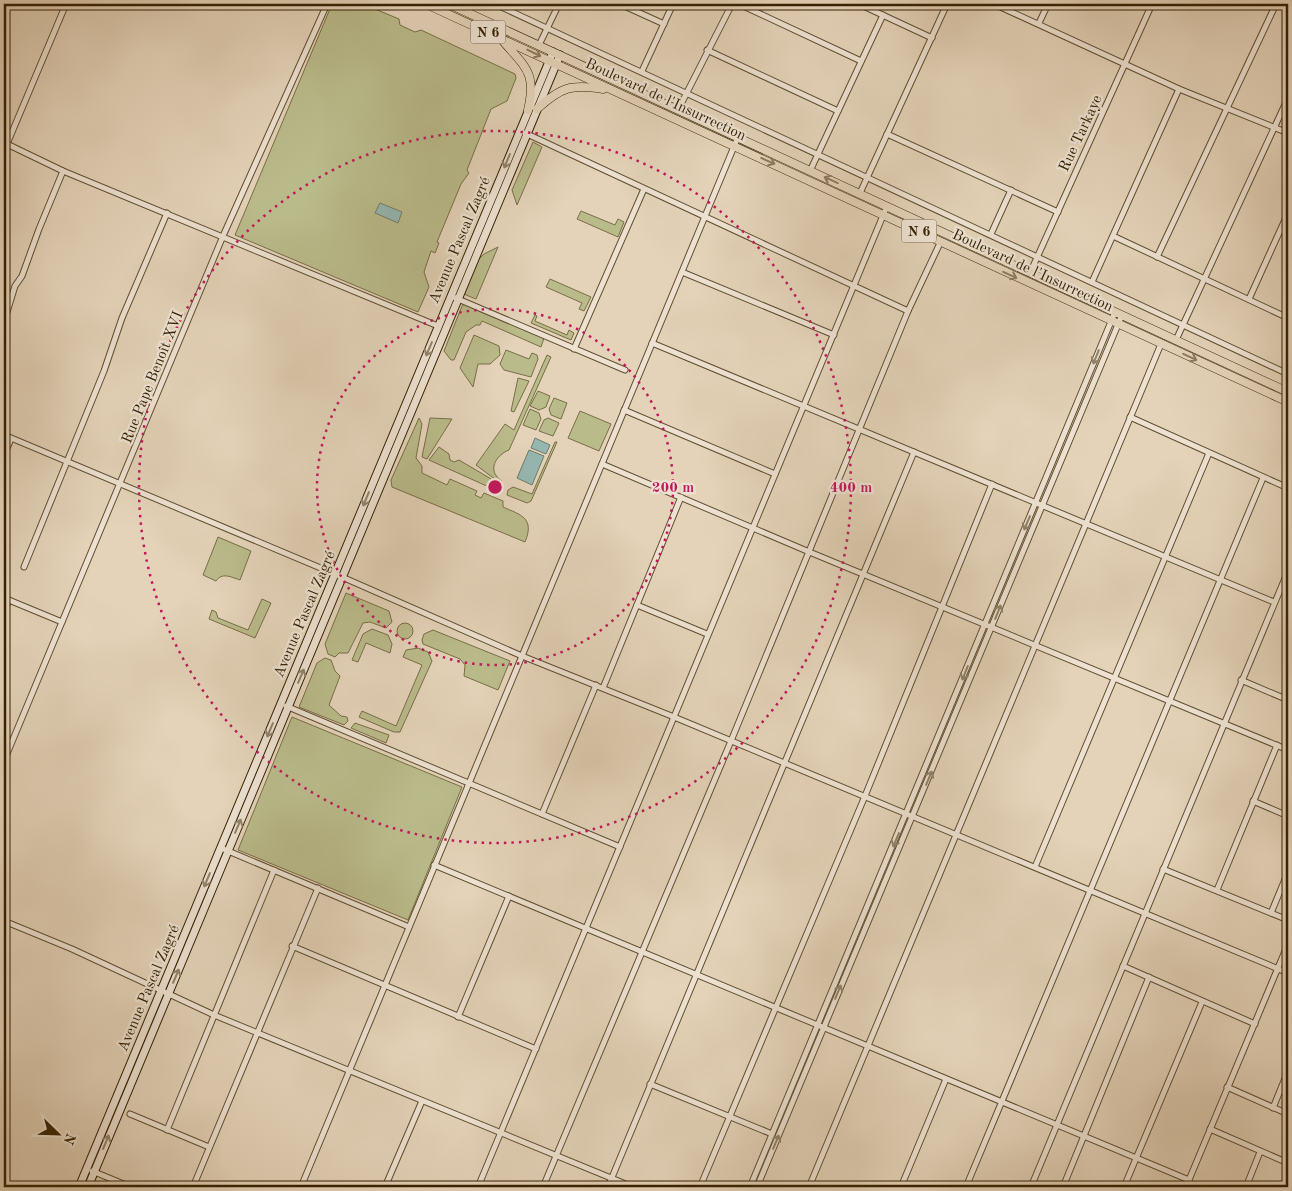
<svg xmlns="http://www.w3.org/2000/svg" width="1292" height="1191" viewBox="0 0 1292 1191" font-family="'Old Standard TT',serif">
<rect width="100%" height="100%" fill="#e4d3b9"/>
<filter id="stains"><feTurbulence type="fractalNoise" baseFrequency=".004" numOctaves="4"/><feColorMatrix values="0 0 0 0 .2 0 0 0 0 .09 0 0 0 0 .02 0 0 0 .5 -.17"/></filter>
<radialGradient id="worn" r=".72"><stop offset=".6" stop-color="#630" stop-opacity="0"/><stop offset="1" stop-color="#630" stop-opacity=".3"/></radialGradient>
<g fill="#babb8b" stroke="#786e46">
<polygon points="332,4 363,4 399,19 400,25 415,32 421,30 515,74 516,78 507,101 491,109 467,170 469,173 461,184 437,242 439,243 435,253 431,251 424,272 429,287 418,312 235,235"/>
<polygon points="533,142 542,147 517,205 512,190"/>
<polygon points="581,211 615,225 618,219 624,222 618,237 577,219"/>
<polygon points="498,247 476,299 466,295 456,281 484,254"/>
<polygon points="550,279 591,297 584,311 579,309 582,303 546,287"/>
<polygon points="465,304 544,338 541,347 482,321 480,325 476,325 466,332 454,360 451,360 444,351 462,306"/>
<polygon points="535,315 537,316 535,321 567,335 569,330 574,333 571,340 531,323"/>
<polygon points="474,335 499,346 500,355 490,364 478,364 473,387 460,368"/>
<polygon points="506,350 529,359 532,353 537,355 538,359 531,377 504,370 500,364"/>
<path d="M547,355L551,357L509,450C496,455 486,471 502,481L500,483L476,465L505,424L514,430Z"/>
<polygon points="518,378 529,381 514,412 511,411"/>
<polygon points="538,391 550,396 546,407 539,410 530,406"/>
<polygon points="554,398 567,403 561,419 551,415 549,409"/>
<polygon points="530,409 539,413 541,419 536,430 523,425"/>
<polygon points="580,411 611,424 599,451 568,438"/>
<path d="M419,418L422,424L416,458L422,466V473L447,485L450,479L477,491L475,495L481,498L484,493L503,501V507C521,515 535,518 525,542L392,487L391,480Z"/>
<polygon points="430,418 452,419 427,459 422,457"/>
<polygon points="548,418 559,423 553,436 539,431 544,420"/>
<polygon points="555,442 557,442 531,501 527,503 507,495 508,490 513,487 532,494"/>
<polygon points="439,447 449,454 450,460 454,462 459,460 503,486 500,492 429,460"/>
<path d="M218,537L251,551L240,580C231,577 222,572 216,581L203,575Z"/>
<polygon points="346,593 389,611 392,622 386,628 370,622 363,623 348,653 339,653 335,657 328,654 325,644"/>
<polygon points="262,599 271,603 255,638 209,619 212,610 216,612 218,618 248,630"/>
<circle cx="405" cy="631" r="8"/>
<polygon points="372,629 388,635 392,644 390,653 366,643 358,662 352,660 363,634"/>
<polygon points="433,630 510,661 498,690 464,676 465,665 460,659 423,644 422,640 424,634"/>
<polygon points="418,648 428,652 432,661 400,732 394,732 359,717 362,711 396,726 422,665 403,657 406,650"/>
<polygon points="325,658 331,660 335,671 340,676 329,705 341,716 347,717 348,721 344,725 299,707 317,663"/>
<polygon points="292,717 462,787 408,920 238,850"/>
<polygon points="355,723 389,735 386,743 351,728"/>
</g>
<g fill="#95b7b1" stroke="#6f7b6b">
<polygon points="380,203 402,212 398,223 375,213"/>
<polygon points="535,438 550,445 546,454 531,448"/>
<polygon points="529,450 544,456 532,485 517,478"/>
</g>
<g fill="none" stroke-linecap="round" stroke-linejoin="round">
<defs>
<g id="street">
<polyline points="495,4 1288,374"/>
<polyline points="620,4 664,24"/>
<polyline points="739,4 861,61"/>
<polyline points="859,4 932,38"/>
<polyline points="994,4 1179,89 1288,133"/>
<polyline points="1039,23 1048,4"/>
<polyline points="539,45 559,4"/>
<polyline points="707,50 838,111"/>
<polyline points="642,71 673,4"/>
<polyline points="678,110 732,4"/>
<polyline points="525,133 908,311"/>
<polyline points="887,134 1058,212"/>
<polyline points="9,145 63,171 438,326"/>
<polyline points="9,145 7,144 66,4"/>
<polyline points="810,171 883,15"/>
<polyline points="860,193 947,4"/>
<polyline points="991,234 1011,190"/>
<polyline points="1113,236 1288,318"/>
<polyline points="1157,257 1276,4"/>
<polyline points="682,272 834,335"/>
<polyline points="1030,273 1152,4"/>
<polyline points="1092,282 1179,89"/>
<polyline points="451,296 625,370"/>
<polyline points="1249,299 1288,213"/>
<polyline points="4,322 15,286 22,276 39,229 63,171"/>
<polyline points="1176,340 1288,98"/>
<polyline points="652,343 1274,602"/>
<polyline points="574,349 644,189"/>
<polyline points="624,410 775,474"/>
<polyline points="1130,417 1288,488"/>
<polyline points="4,435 342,577 522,656 674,717 1288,973"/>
<polyline points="4,455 11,439"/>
<polyline points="602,464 807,551 1288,750"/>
<polyline points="24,567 104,371 122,318 167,213"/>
<polyline points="4,598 62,622"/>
<polyline points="637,605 707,634"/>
<polyline points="4,611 9,600"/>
<polyline points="1241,680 1288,700"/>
<polyline points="603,688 681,497"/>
<polyline points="286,706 620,847"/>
<polyline points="4,761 223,236 327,4"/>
<polyline points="1253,801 1288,816"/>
<polyline points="542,814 596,685"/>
<polyline points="221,848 409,927"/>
<polyline points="434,865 1189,1180"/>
<polyline points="1035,867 1209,453"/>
<polyline points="1163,869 1288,920"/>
<polyline points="1217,890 1277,745"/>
<polyline points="1271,913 1288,872"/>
<polyline points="4,921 72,949 214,1015 633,1187"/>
<polyline points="292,946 536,1049"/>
<polyline points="1123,966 1255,1024"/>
<polyline points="458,1017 509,896"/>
<polyline points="650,1084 772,1134"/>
<polyline points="1227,1087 1288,1114"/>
<polyline points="1273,1108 1288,1071"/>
<polyline points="130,1114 209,1147"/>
<polyline points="1210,1129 1288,1163"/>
<polyline points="167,1130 274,870"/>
<polyline points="92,1171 131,1187"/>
<polyline points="193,1187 318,888"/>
<polyline points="301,1187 738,137"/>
<polyline points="385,1187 422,1101"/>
<polyline points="478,1187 887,206"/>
<polyline points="543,1187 731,741 908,311 941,241"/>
<polyline points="608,1187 914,452"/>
<polyline points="700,1187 865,796 992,484"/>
<polyline points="750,1187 1115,312"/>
<polyline points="757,1187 1122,315"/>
<polyline points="809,1187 1161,344"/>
<polyline points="901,1187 946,1079"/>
<polyline points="966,1187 1263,478"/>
<polyline points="1031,1187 1288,571"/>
<polyline points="1063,1187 1149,977"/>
<polyline points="1124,1187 1202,1002"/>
<polyline points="1186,1187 1288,944"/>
<polyline points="1246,1187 1260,1152"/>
</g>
<g id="secondary">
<polyline points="79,1187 553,52"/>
<polyline points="88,1187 560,55"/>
</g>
<g id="primary">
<polyline points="426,4 1288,402"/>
<polyline points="449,4 1288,392"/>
<path d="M502,40C525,67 537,72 528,110"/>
<path d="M537,109C561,87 571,84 603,89"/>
</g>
</defs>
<use href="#street" stroke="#614e30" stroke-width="7"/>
<use href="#secondary" stroke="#352102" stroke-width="9"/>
<use href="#primary" stroke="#352102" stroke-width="9"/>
<use href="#street" stroke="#ede2d2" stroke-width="5"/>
<use href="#secondary" stroke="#ede2d2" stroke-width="7"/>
<use href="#primary" stroke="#e4d3b9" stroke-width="8"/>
</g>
<defs><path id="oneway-shaft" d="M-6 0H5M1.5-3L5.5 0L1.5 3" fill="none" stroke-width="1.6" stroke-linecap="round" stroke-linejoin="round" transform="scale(1.25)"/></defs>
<g stroke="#8c7a5e">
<use href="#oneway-shaft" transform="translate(534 53) rotate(26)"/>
<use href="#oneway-shaft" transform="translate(768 161) rotate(24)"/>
<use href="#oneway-shaft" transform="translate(831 180) rotate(-156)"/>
<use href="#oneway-shaft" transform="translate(1010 275) rotate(25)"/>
<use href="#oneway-shaft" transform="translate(1190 357) rotate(25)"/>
</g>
<g stroke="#91826a">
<use href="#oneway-shaft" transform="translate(507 161) rotate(113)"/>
<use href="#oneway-shaft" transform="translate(429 349) rotate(113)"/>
<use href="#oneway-shaft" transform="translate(1096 357) rotate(112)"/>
<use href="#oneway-shaft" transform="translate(366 499) rotate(113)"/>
<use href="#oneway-shaft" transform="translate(1027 523) rotate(113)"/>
<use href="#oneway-shaft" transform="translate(998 612) rotate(-68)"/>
<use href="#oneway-shaft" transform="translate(965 673) rotate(112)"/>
<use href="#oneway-shaft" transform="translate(301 676) rotate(-67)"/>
<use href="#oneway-shaft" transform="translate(270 730) rotate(113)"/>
<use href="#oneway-shaft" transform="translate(929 778) rotate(-67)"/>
<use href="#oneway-shaft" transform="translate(238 826) rotate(-67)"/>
<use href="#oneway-shaft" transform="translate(896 840) rotate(113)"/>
<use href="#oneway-shaft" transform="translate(207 880) rotate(113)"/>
<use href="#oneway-shaft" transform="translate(176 976) rotate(-67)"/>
<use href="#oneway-shaft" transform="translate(838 992) rotate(-67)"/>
<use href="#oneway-shaft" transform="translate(106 1142) rotate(-67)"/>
<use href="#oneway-shaft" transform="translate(776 1142) rotate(-67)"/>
</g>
<g fill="none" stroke="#c2185b" stroke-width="2.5" stroke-dasharray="2.5 5">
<circle cx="495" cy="487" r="178"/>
<circle cx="495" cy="487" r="356"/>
</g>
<g text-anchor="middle" stroke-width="4.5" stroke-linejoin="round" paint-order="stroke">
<g fill="#ede2d2" stroke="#6c5b40" stroke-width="1">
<rect x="470.5" y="20.5" width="35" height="23" rx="4"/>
<rect x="901.5" y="219.5" width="35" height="23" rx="4"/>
</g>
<g font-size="14" font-weight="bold" fill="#352102">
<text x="488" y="37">N 6</text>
<text x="919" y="236">N 6</text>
</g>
<g font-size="15" fill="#352102" stroke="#ede2d2">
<text transform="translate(666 99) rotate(25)" y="5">Boulevard de l'Insurrection</text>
<text transform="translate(1080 133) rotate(-65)" y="5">Rue Tarkaye</text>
<text transform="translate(459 240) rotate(-67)" y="5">Avenue Pascal Zagré</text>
<text transform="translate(1033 270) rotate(25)" y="5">Boulevard de l'Insurrection</text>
<text transform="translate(152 377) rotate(-68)" y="5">Rue Pape Benoît XVI</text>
<text transform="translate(304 614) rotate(-67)" y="5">Avenue Pascal Zagré</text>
<text transform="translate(148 988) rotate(-67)" y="5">Avenue Pascal Zagré</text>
</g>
</g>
<circle cx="495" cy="487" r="8" fill="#c2185b" stroke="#ede2d2" stroke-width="2.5"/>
<g font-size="15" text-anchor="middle" font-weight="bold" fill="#c2185b" stroke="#ede2d2" stroke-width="4.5" stroke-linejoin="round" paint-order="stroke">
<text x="673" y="492">200 m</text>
<text x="851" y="492">400 m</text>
</g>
<rect width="1292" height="1191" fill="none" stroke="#e4d3b9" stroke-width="20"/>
<rect x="5" y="5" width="1282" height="1181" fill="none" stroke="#352102" stroke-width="2.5"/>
<rect x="10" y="10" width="1272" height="1171" fill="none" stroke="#352102"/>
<g transform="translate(58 1134) rotate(113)" stroke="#ede2d2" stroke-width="4" paint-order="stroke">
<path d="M0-4L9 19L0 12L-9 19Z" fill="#352102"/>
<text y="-8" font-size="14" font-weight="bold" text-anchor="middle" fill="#352102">N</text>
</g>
<rect width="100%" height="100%" filter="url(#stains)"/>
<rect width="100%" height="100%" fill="url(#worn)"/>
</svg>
